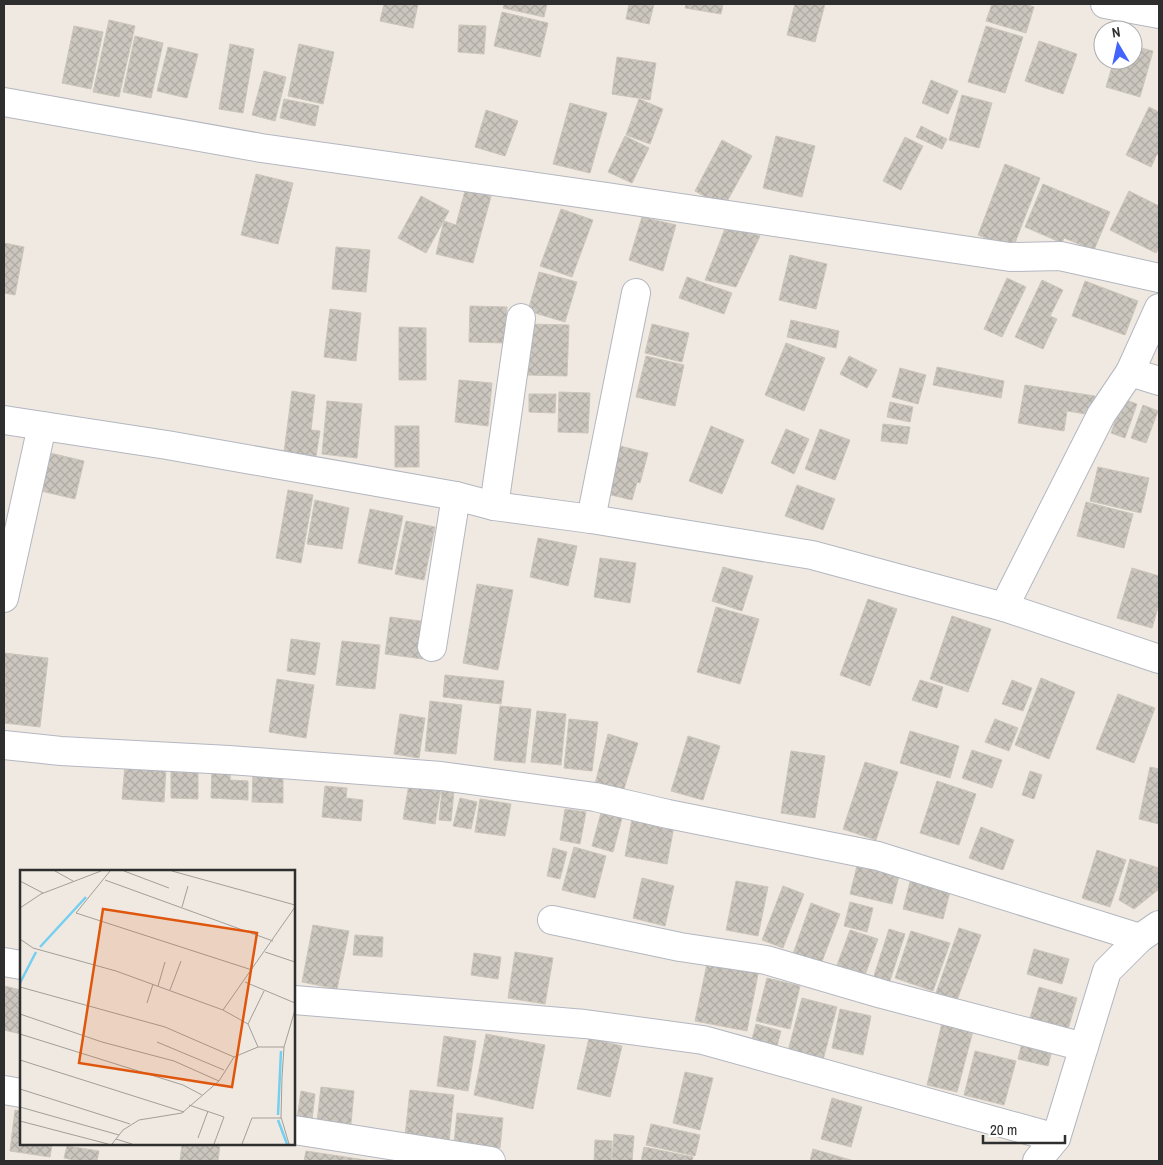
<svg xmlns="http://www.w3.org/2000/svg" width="1163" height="1165" viewBox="0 0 1163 1165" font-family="'Archivo Narrow',sans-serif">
<defs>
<pattern id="building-cross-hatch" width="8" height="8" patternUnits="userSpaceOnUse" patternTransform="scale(1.25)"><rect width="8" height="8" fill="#cbc7bf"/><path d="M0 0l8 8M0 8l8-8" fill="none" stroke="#afaba4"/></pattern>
</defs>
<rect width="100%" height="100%" fill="#efe9e1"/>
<g fill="url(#building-cross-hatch)" stroke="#cbc5ba">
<polygon points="384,4 418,4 413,28 380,21"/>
<polygon points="504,4 547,4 544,17 503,8"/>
<polygon points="629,4 654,4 649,24 626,19"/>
<polygon points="686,4 723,4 721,14 685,8"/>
<polygon points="795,4 825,4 815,42 787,35"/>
<polygon points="992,4 1024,4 1034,7 1026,33 986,21"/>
<polygon points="502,12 548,23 540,57 494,46"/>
<polygon points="109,20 135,26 119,97 93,92"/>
<polygon points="459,25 486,26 484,54 458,52"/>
<polygon points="74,26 103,32 91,89 62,83"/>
<polygon points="986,26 1023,37 1005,93 968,82"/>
<polygon points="135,36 163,43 151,98 123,92"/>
<polygon points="1039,41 1077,54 1063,94 1025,81"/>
<polygon points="230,44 254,49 243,113 219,109"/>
<polygon points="299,44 334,52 323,104 288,96"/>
<polygon points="1133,46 1153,51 1140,97 1106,87 1114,60 1133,60"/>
<polygon points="168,47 198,54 187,98 157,91"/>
<polygon points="617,57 656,63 650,100 612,94"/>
<polygon points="264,71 286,77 275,121 252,115"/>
<polygon points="931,80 958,91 948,114 922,103"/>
<polygon points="962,95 992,103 979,148 949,140"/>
<polygon points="284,99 319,106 315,126 280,118"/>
<polygon points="639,99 663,109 650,144 626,135"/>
<polygon points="570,103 607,113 590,173 553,164"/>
<polygon points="1149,107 1159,112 1157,117 1159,118 1159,155 1157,154 1151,167 1126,155"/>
<polygon points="486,110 518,121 505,156 475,147"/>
<polygon points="921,126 947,139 942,149 916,137"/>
<polygon points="625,136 649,148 632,183 608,172"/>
<polygon points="776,136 815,146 802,197 763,188"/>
<polygon points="905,137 923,146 901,190 883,181"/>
<polygon points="722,140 752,156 724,207 695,191"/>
<polygon points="1005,164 1040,178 1013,248 978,235"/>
<polygon points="256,174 293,183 278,244 241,235"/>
<polygon points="467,183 493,189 473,263 436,254 444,221 456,225"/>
<polygon points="1043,184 1110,212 1094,250 1064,238 1062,243 1025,227"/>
<polygon points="1129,191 1159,206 1159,247 1156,253 1110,230"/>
<polygon points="421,196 449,211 426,253 398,238"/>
<polygon points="561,209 593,220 572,277 540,266"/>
<polygon points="642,217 676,225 663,271 629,260"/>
<polygon points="726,226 760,236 736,287 705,280"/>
<polygon points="4,243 24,247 15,295 4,293"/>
<polygon points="336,247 370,250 366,292 332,289"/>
<polygon points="790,255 827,264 816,309 779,300"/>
<polygon points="539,272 577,282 565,322 528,311"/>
<polygon points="687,277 732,293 724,314 679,298"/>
<polygon points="1007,278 1026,287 1002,337 984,329"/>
<polygon points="1042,280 1063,290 1050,316 1057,319 1043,349 1015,337"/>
<polygon points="1085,281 1138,301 1125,335 1072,316"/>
<polygon points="470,306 507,307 505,343 469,342"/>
<polygon points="330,309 361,313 356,361 324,357"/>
<polygon points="791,320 839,331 836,348 787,337"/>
<polygon points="529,324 569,325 567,376 527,375"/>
<polygon points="652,324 689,333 682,362 645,353"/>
<polygon points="399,327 426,328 426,380 399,380"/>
<polygon points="786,343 825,358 804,411 765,395"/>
<polygon points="646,356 684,365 675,406 636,397"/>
<polygon points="849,356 877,370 867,388 840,374"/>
<polygon points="937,367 1004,381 1001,398 933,385"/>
<polygon points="900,368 926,375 918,404 892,397"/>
<polygon points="459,380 492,383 488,426 455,422"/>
<polygon points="1025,385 1095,396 1092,415 1067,411 1064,431 1018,423"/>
<polygon points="292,391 315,395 311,430 320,431 316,456 284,452"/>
<polygon points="559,392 590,393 588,433 558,432"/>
<polygon points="529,394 556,394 555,413 529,412"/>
<polygon points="1123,399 1137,404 1125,438 1111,433"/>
<polygon points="327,401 362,404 357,458 322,454"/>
<polygon points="890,402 913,407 910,422 887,417"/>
<polygon points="1143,405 1158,411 1146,443 1131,438"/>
<polygon points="883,424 910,427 907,444 881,441"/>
<rect x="395" y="426" width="24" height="41"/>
<polygon points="711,426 744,440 722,494 689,481"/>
<polygon points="786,429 809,439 794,474 771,463"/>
<polygon points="820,429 850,440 835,480 805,469"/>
<polygon points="620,446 648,453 640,483 637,482 632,500 607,494"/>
<polygon points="50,453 84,461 75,499 41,491"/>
<polygon points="1098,467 1149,478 1141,513 1090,501"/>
<polygon points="797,485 835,499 823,530 785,516"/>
<polygon points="288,490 313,495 301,563 276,558"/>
<polygon points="315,500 349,508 342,549 307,544"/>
<polygon points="1086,502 1133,514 1124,548 1077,536"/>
<polygon points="370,509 403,516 392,570 358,563"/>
<polygon points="406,521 435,527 424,580 395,574"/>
<polygon points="538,538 577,546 568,586 530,577"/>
<polygon points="600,558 636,563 630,603 594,597"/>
<polygon points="723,567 753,576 742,611 712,601"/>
<polygon points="1132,568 1159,576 1159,604 1152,628 1117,618"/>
<polygon points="477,584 513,590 498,670 463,663"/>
<polygon points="868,599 897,609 870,686 840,675"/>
<polygon points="716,607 759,619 740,684 697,672"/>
<polygon points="952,616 991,629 968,692 930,679"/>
<polygon points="390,617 428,622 423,659 385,654"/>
<polygon points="291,639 320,643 315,675 287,671"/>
<polygon points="342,641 380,645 375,689 336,685"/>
<polygon points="4,653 48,658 40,727 4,723"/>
<polygon points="445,675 504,681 501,704 443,697"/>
<polygon points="1041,678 1075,692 1049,759 1015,745"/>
<polygon points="277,679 314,685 306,738 269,732"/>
<polygon points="920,680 943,687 937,708 912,700"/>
<polygon points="1012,680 1032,688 1023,711 1002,704"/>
<polygon points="1118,694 1155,708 1134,763 1096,749"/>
<polygon points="430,701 462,705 456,754 425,751"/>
<polygon points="500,706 531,709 525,763 494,760"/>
<polygon points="537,711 566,714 561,765 531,762"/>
<polygon points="400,714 425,718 419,758 394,754"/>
<polygon points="569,719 598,722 592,771 564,768"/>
<polygon points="995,719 1018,728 1009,751 985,742"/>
<polygon points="910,731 959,746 950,778 900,763"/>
<polygon points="608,734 638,743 624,789 595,784"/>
<polygon points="688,736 720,746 703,800 671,791"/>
<polygon points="972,750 1002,760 992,788 962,778"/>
<polygon points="791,751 825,756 815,818 781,813"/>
<polygon points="865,762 898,772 876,840 843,829"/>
<polygon points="125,765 166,769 164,802 122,799"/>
<polygon points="212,766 231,768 230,780 248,781 248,800 211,798"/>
<polygon points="1150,767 1159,769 1159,824 1139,819"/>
<polygon points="1030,771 1042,775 1034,799 1022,795"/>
<polygon points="171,772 198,773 198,799 171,798"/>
<polygon points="253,773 283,774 283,803 252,802"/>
<polygon points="937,781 976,794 959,845 920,833"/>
<polygon points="409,784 441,789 435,824 403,819"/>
<polygon points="325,786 347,788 346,798 363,800 361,821 322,817"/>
<polygon points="442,790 454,791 451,821 439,820"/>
<polygon points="460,798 477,802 471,829 453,826"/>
<polygon points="480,799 511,804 505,836 475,832"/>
<polygon points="565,809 586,812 580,844 560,840"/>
<polygon points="601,813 622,818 613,852 592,846"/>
<polygon points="632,819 674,826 667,864 625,856"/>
<polygon points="981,827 1014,840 1003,870 969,858"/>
<polygon points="574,847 606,856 595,898 562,890"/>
<polygon points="553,848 567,852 560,879 547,876"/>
<polygon points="1097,850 1126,860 1110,907 1082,898"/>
<polygon points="1130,859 1159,868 1159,889 1134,909 1119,900"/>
<polygon points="858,862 900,872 892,904 850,894"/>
<polygon points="642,878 674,886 665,926 633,918"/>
<polygon points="911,878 951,888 943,919 903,909"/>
<polygon points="736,881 768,887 758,936 726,930"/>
<polygon points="783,886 804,894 783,948 762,940"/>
<polygon points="850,902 873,908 867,932 844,926"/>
<polygon points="811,903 840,914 821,964 793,954"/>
<polygon points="313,925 349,931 337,989 302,982"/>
<polygon points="959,928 981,935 957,1000 936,993"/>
<polygon points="889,929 905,934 888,987 872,982"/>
<polygon points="850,930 878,939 864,978 836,968"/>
<polygon points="911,931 950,943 933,991 895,978"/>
<polygon points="355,935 383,937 382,957 353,955"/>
<polygon points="1034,949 1069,959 1062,984 1027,974"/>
<polygon points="515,952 553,958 545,1004 508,998"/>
<polygon points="474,953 501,957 498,979 471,975"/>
<polygon points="708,959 759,969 747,1031 695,1021"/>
<polygon points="767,978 800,986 790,1029 756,1021"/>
<polygon points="4,986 21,990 21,1034 4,1030"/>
<polygon points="1039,987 1077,998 1068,1029 1030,1018"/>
<polygon points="802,998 837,1007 823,1060 788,1051"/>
<polygon points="840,1009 871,1016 863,1055 832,1048"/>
<polygon points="942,1023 973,1031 957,1092 927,1085"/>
<polygon points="756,1024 781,1031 777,1046 752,1039"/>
<polygon points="486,1034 545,1045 533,1109 474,1095"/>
<polygon points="444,1036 476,1041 468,1091 437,1086"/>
<polygon points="589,1038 622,1046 610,1097 577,1089"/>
<polygon points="1023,1039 1053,1047 1048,1066 1018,1059"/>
<polygon points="975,1051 1016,1061 1004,1105 964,1095"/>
<polygon points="685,1072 713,1078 700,1130 673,1123"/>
<polygon points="321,1087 354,1091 350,1134 316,1131"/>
<polygon points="410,1090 454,1095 449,1141 405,1136"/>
<polygon points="301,1091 315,1094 311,1128 296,1126"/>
<polygon points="832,1098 862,1107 851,1147 821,1139"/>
<polygon points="15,1110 21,1111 21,1144 52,1144 50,1157 10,1151"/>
<polygon points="457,1113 503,1118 500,1148 454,1143"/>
<polygon points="651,1124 700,1135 695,1156 646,1145"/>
<polygon points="614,1134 634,1136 632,1161 612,1161"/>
<polygon points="595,1140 612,1141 611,1161 594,1161"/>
<polygon points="182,1144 220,1144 218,1161 180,1161"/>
<polygon points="67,1146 99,1151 97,1161 79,1161 64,1158"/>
<polygon points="644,1147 693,1157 692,1161 641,1161"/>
<polygon points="813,1149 854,1161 810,1161"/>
<polygon points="306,1151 372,1161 304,1161"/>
</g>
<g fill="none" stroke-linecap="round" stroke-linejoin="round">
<defs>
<g id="minor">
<polyline points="1105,4 1159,14"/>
<polyline points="4,102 261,148 607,197 1010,257 1060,256 1159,278"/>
<polyline points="1130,372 1159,381"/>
<polyline points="4,420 167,445 456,496 494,506 591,519 812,555 1004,607 1159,659"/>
<polyline points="494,506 521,318"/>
<polyline points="591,519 636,293"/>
<polyline points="4,598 42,426"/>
<polyline points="1004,607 1101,415 1130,372 1159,308"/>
<polyline points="432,647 456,496"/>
<polyline points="4,745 61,751 229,760 441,776 595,797 668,814 878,856 1140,938"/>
<polyline points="552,920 680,947 766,960 882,994 1084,1047"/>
<polyline points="4,962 21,965"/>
<polyline points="294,1000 585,1024 703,1040 1056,1138"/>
<polyline points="4,1090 21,1093"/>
<polyline points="294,1130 491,1161"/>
<polyline points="1037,1161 1056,1138 1107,971 1140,938 1159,925"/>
</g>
</defs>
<use href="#minor" stroke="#b4b7c1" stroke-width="30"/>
<use href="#minor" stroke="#fff" stroke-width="28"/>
</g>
<g transform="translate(20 870)">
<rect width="275" height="275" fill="#efe9e1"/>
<path fill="none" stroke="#75cff0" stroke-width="2.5" d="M20,77L66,27M0,113L16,82M258,245L261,181M258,250L267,274"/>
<path fill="none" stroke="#a29e99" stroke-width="1" d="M35,1L53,11M90,1L56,43L232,100M104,1L149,18M152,1L275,35M85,10L253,71M0,11L23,23M162,37L168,16M0,38L21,24L81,1M0,69L13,78L96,101L203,140L228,154L238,177M245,82L275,92M225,112L275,133M138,116L145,92M0,117L145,157L214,187M150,120L161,91M127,133L133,114M203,140L275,37M0,144L82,172L154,191L199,211M228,154L244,121M0,164L163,215L182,225M137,172L204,200M0,190L164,242M0,219L110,254M169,235L204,247L194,274M0,237L99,265M0,251L88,274M178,268L188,241M96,269L112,274M92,274L103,260L119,250L162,243L199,211L214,187L238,177H264M222,274L232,248H261M269,274L261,247L262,207L264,177L275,140"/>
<path fill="#df570e" fill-opacity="0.15" stroke="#df570e" stroke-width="2.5" d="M83,39L237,63L212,217L59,193Z"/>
<rect width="275" height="275" fill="none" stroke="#2e2e2e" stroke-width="2.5"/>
</g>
<rect width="1163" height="1165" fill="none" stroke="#2e2e2e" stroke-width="10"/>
<g transform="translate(1118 45) rotate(351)"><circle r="24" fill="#ffffff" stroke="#ababab"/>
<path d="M0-4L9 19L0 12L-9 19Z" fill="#4264fb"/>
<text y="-8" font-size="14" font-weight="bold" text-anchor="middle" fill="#2e2e2e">N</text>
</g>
<path d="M983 1135v8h82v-8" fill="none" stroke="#2e2e2e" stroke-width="2.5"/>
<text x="990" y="1135" font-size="15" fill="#2e2e2e" stroke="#ffffff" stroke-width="4" paint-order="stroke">20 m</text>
</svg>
